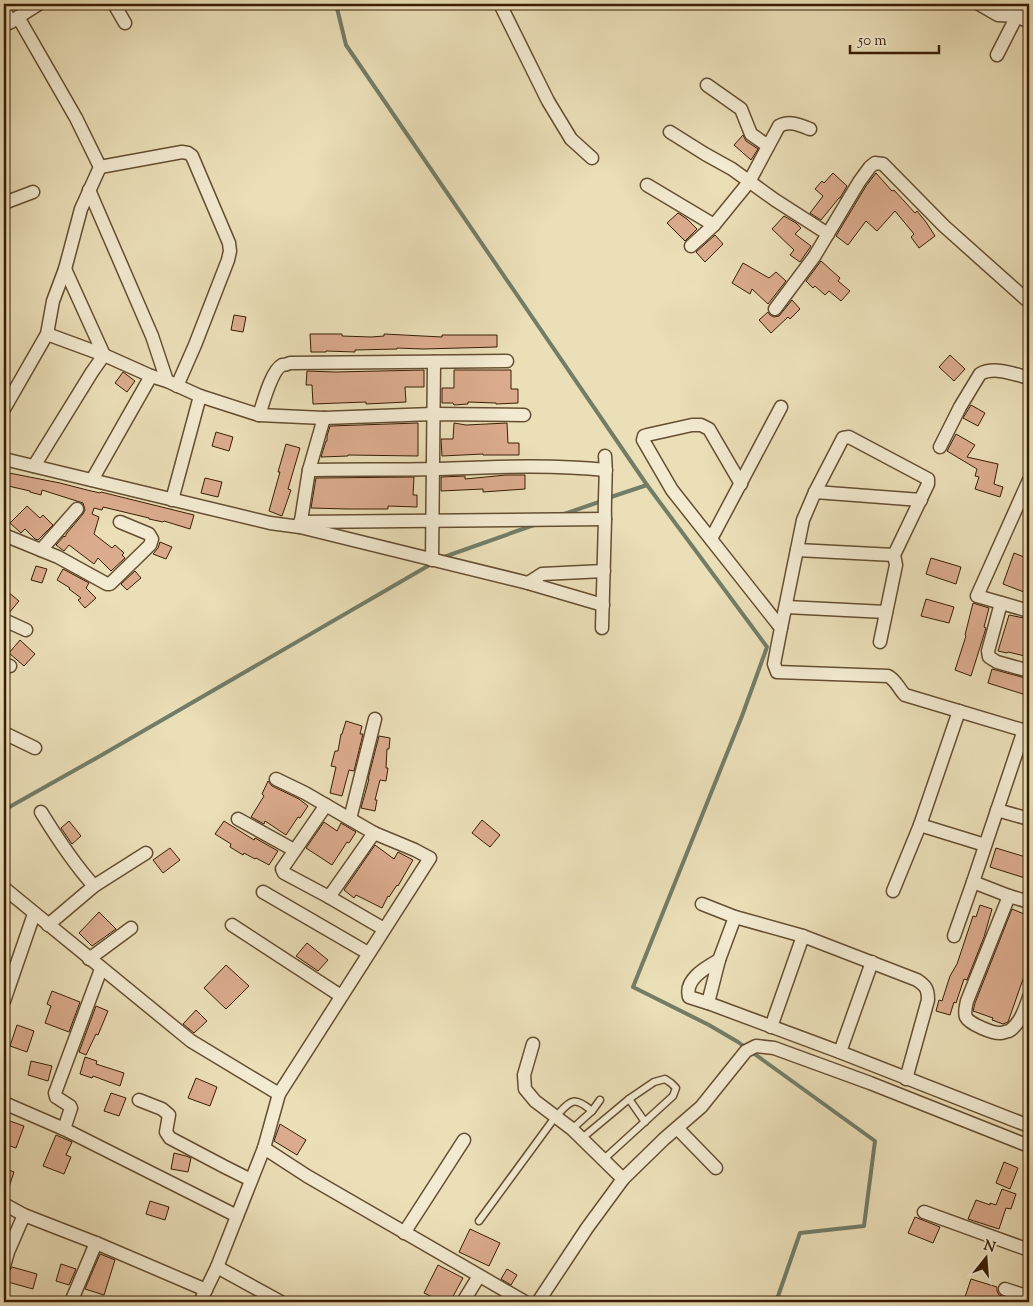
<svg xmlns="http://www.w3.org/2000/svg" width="1033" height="1306" viewBox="0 0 1033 1306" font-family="'Sorts Mill Goudy',serif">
<rect width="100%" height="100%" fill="#ebdfb8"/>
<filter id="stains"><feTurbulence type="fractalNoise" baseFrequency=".004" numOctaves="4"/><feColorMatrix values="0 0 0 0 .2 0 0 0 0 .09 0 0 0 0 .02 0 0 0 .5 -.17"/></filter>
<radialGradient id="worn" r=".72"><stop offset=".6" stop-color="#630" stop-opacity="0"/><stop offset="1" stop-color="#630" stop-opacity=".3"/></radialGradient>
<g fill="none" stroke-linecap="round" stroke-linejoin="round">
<g stroke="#727d68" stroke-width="4">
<polyline points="336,4 346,45 647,485 767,647 742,716 633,987 709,1025 738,1042 875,1141 864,1226 800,1233 776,1302"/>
<polyline points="608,498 647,485"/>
<polyline points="564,514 602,501"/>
<polyline points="441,558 534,525"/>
<polyline points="4,810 100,756 433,563"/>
</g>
</g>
<g fill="#dbab8d" stroke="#381e04">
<polygon points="743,135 746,141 758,149 751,160 734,145"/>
<polygon points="833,173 847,186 840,198 839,198 821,220 810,213 823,196 815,189 822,181 824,183"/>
<polygon points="876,173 892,191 894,190 915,213 917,211 926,222 935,236 919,248 911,237 914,234 895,211 877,231 866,221 848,245 836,236 866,186"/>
<polygon points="678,213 687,219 697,229 685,241 667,223"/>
<polygon points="784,216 796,223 801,228 795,234 811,246 800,262 790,255 794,250 772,229"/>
<polygon points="715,235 723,244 705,262 696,252"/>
<polygon points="821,261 840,278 838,281 850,291 841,301 829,291 825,295 815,286 813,288 806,281"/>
<polygon points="743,263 769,278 776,272 786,281 768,304 752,289 750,294 732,283"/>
<polygon points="792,300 800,309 790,319 788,317 771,333 759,320 768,312 770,315 774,317 779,316"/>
<polygon points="234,315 246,317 243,332 231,330"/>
<polygon points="310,334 342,334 342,336 371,337 384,336 384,334 442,337 442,335 497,335 497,347 423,349 397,348 397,349 355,350 355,352 326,351 326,352 311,352"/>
<polygon points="950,355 965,369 954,381 939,367"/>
<polygon points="424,370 424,387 405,387 406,402 366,404 366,402 313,404 312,385 306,385 307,371 335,372"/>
<polygon points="454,370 511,370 511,389 518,389 518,403 496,404 496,403 468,402 468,404 454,405 453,403 442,403 442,388 454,388"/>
<polygon points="123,372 135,381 127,392 115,383"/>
<polygon points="971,405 985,413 978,426 963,418"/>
<polygon points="418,423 418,456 348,455 348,456 321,457 326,441 327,441 327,436 330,426"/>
<polygon points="454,423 466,425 507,423 508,443 519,443 519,455 483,455 483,454 442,456 441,439 453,439"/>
<polygon points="216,432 233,437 229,451 212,446"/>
<polygon points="956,434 975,445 967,457 998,464 994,484 1003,487 1000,497 975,489 979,477 975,476 977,469 947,451"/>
<polygon points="286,444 300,448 288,489 291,490 282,516 269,511 280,472 278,472"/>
<polygon points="4,472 60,483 87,490 100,493 101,492 194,515 190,529 164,521 163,522 149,519 149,518 103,507 102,510 94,508 92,514 99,517 94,534 112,548 115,545 124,553 122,555 125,558 111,571 98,558 94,564 69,545 64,551 56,545 64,536 65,537 67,533 83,514 85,510 83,503 42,490 41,495 30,492 30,491 4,485"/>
<polygon points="506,475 525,475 525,489 483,492 483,489 441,491 441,477 465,476 465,479"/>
<polygon points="414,477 413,495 417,495 417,507 388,506 388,509 347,509 311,508 316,478"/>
<polygon points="205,478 222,482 218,497 201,493"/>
<polygon points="27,506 40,518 43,515 53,525 38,540 35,539 25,529 21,533 10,523"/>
<polygon points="160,542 172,547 166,559 153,554 158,548"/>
<polygon points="1014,553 1029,559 1029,594 1003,584"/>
<polygon points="931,558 961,567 956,584 926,574"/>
<polygon points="36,566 47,569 42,583 31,580"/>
<polygon points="63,569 89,583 86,588 96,598 85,608 78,600 81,598 69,589 70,588 57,580"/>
<polygon points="135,571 141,578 127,590 121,584"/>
<polygon points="8,592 19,601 9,613 4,612 4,597"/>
<polygon points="926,599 954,607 949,623 921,616"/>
<polygon points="973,603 989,608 984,627 986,628 971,676 955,670 966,636 965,635"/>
<polygon points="1009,615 1029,619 1029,657 1008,652 1007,653 998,651"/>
<polygon points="20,640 35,654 24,666 9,653"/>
<polygon points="992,669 1029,679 1026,695 988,683"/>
<polygon points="346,721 362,726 360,734 363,734 354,771 349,770 342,796 330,793 336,767 331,766 335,751 338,751 341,734 342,734"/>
<polygon points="379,736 390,738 389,749 387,749 386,768 388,768 386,781 380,780 375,800 377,800 375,811 361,808 369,779 368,779"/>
<polygon points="268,781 272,786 299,799 308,806 300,818 298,817 286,835 265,821 264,824 251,817 264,796 262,794"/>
<polygon points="482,820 500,835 490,847 472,833"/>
<polygon points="69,821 81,836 72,844 61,828"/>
<polygon points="224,821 254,840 255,838 278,851 269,865 256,858 255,859 244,853 243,855 230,847 231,844 215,834"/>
<polygon points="324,822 337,831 341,823 356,832 349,843 347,842 332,865 306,848"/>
<polygon points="375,845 394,859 398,852 413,860 398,886 397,885 389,897 388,896 382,908 356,895 354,898 344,890"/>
<polygon points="170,848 180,860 163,873 153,860"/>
<polygon points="996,848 1029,858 1029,864 1025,878 990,867"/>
<polygon points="980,905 992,909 984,937 967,980 964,979 956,1003 954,1002 950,1015 936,1011 939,1000 942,1001 950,976 957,964 973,916 976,917"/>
<polygon points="1012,909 1029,916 1029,962 1008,1022 1003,1024 992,1020 993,1018 973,1011 975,1003"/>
<polygon points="99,912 116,929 92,946 79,933"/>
<polygon points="307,943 328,960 318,971 296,956"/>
<polygon points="226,965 249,986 226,1009 204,988"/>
<polygon points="52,991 80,1002 69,1032 45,1023 51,1006 47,1004"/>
<polygon points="96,1006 108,1011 98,1035 96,1034 86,1055 79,1052"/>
<polygon points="196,1010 207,1021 194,1033 183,1024"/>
<polygon points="17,1025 34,1031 27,1052 10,1046"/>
<polygon points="85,1057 97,1061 96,1064 124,1073 120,1086 93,1076 92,1078 80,1074"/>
<polygon points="31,1061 52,1066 48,1081 28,1075"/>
<polygon points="196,1078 217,1087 210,1106 188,1098"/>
<polygon points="111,1093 126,1098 119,1116 104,1111"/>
<polygon points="4,1119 24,1126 16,1148 4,1144"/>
<polygon points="280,1124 306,1140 297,1155 274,1141"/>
<polygon points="56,1135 72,1142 66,1155 71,1157 64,1174 43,1166"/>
<polygon points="174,1153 186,1156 191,1158 188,1172 171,1169"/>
<polygon points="1004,1162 1018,1168 1010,1189 996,1183"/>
<polygon points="4,1168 14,1172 6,1196 4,1196"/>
<polygon points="1002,1189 1016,1194 1011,1209 1006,1208 999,1229 968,1219 976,1200 990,1205 990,1203 996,1205"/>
<polygon points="150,1201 169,1207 165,1220 146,1214"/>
<polygon points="915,1217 940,1227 933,1243 908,1233"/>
<polygon points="470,1229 500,1243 489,1266 459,1252"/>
<polygon points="100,1254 115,1260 104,1295 85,1289"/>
<polygon points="61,1264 76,1269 69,1285 56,1281"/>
<polygon points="438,1265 463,1278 450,1302 443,1302 424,1293"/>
<polygon points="12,1267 37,1274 33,1289 4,1281 4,1274 9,1272"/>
<polygon points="507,1269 517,1275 511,1285 501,1279"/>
<polygon points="971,1279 997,1287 997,1291 999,1295 1019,1302 969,1302 964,1300"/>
</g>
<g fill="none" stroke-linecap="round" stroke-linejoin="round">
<defs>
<g id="service">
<polyline points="629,1099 645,1122"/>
<polyline points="572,1129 592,1111 600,1100"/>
<polyline points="581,1139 629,1099 654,1082 665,1079 671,1083 676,1088 673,1096 604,1159"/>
<path d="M479,1221L556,1116C571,1101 573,1095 592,1111"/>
</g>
<g id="minor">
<polyline points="114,4 125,23"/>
<polyline points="500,4 548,101 571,139 592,158"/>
<polyline points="979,4 998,15 1017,16 1029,22"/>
<polyline points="4,10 11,22"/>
<polyline points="4,26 39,4"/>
<polyline points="997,55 1023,4"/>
<polyline points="707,85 741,109 751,134 768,146"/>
<polyline points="670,132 705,154 732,169 775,200 828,234"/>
<polyline points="100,167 182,152 188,153 192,156 229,243 230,251 228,260 195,345 177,386"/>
<polyline points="647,185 714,225"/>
<polyline points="89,190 152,336 167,381"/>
<polyline points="4,203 33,192"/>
<path d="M691,246L714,225L749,182L779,126C789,120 800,125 810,129"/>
<polyline points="65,269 104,355"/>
<polyline points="775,309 814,257 859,182 870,167 875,163 883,164 944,226 1029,302"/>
<polyline points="47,334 104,355 151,376 167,381 200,396 259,415 324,418 433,414 524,415"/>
<polyline points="4,409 47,334 53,301 65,269 81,209 100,167 76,118 18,17"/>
<path d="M259,415C263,404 271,371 282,365C283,365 288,364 290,363L507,361"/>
<path d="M940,447L960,407L980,374C994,366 1014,374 1029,378"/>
<polyline points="4,459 270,523 300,527 309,470 324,418"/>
<polyline points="34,466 92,372 104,355"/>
<path d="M309,470C351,469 393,470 435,469C492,467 550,464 606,470"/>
<polyline points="92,480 151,376"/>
<polyline points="1029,480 977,596 1029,611"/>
<path d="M741,484L709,429L701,425H692L647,435L644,436L643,440L672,490L781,628L774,664L777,672L888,676C896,680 899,689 905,695L1029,732"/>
<polyline points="815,492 921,500"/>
<polyline points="172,500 200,396"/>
<polyline points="300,522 605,519"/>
<polyline points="300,527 528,583 603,605"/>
<polyline points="4,535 58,557 107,584 110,584 150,545 152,539 149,534 120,522"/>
<polyline points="711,539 781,407"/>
<polyline points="41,550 77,509"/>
<polyline points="797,550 894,555"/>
<polyline points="432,560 434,362"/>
<polyline points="528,583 542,574 604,571"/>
<polyline points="1001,603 988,651 989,657 997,662 1029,671"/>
<polyline points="786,607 886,612"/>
<polyline points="4,620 26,630"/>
<path d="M602,628L605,519C604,498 607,477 605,456"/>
<polyline points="781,628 803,520 815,492 843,438 849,437 928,479 928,484 894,555 896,565 880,642"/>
<polyline points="4,664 10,666"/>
<polyline points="1024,730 973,882 1009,896 1029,902"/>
<polyline points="4,733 35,748"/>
<polyline points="326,805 282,869 284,873 329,897 384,929"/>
<polyline points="997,810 1029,819"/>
<path d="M41,812C57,838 74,864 94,886"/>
<polyline points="238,819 294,850"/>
<polyline points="350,819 375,719"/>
<polyline points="920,825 959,711"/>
<polyline points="4,888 191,1041 279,1094"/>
<polyline points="893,891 920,825 985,845"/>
<polyline points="263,892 368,953"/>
<path d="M1009,896L967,1001C966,1006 964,1012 966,1017C969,1024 994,1034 1001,1033C1002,1033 1008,1031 1009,1031C1020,1024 1025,1009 1029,997"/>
<polyline points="329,897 374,833"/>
<path d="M702,904L735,917L803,936L917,980C926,986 928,989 928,1000L906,1079"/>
<polyline points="48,925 94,886 146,853"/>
<polyline points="232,925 341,996"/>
<polyline points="954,936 973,882"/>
<polyline points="89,959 131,928"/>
<path d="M719,960C707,967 684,979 689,997L708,1003L840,1052L1029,1126"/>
<polyline points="4,1001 34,914"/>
<polyline points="708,1003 719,960 735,917"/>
<polyline points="771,1027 803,936"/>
<polyline points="533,1044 524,1075 525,1089 535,1101 572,1129 623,1179"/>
<polyline points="840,1052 872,962"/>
<polyline points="139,1100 162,1109 169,1115 166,1132 170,1138 225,1167 251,1180"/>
<polyline points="4,1103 64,1129 237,1216"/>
<polyline points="677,1128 716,1168"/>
<polyline points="64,1129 71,1108 70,1106 56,1097 55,1093 101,969"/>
<polyline points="264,1148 307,1176 525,1302"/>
<polyline points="4,1204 24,1215 96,1243 206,1290"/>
<polyline points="924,1212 1029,1250"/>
<polyline points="404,1233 464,1140"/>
<polyline points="4,1266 8,1252 24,1215"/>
<polyline points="217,1267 281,1302"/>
<polyline points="1005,1289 1029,1297"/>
<polyline points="71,1302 96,1243"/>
<polyline points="200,1302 217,1267 264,1148 279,1094 430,858 415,850 374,833 305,793 276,779"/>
<polyline points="463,1302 479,1276"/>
<polyline points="538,1302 587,1228 623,1179 664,1139 701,1107 746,1051 756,1046 774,1048 870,1083 1029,1146"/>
</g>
</defs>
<use href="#service" stroke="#654e31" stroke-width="9"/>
<use href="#minor" stroke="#654e31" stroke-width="15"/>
<use href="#service" stroke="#f2ead1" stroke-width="6"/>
<use href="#minor" stroke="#f2ead1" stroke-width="12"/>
</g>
<rect width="1033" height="1306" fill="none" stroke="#ebdfb8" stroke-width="20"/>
<rect x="5" y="5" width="1023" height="1296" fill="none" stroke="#381e04" stroke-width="2.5"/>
<rect x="10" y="10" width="1013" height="1286" fill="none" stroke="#381e04"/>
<g transform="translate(986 1258) rotate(17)" stroke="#f2ead1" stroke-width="4" paint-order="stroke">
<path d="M0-4L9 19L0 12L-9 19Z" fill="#381e04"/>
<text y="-8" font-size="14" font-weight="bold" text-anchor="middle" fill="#381e04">N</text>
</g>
<path d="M850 45v8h89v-8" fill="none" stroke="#381e04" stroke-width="2.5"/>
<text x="858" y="45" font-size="15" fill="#381e04" stroke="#f2ead1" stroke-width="4" paint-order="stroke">50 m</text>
<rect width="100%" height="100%" filter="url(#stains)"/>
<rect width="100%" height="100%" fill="url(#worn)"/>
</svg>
